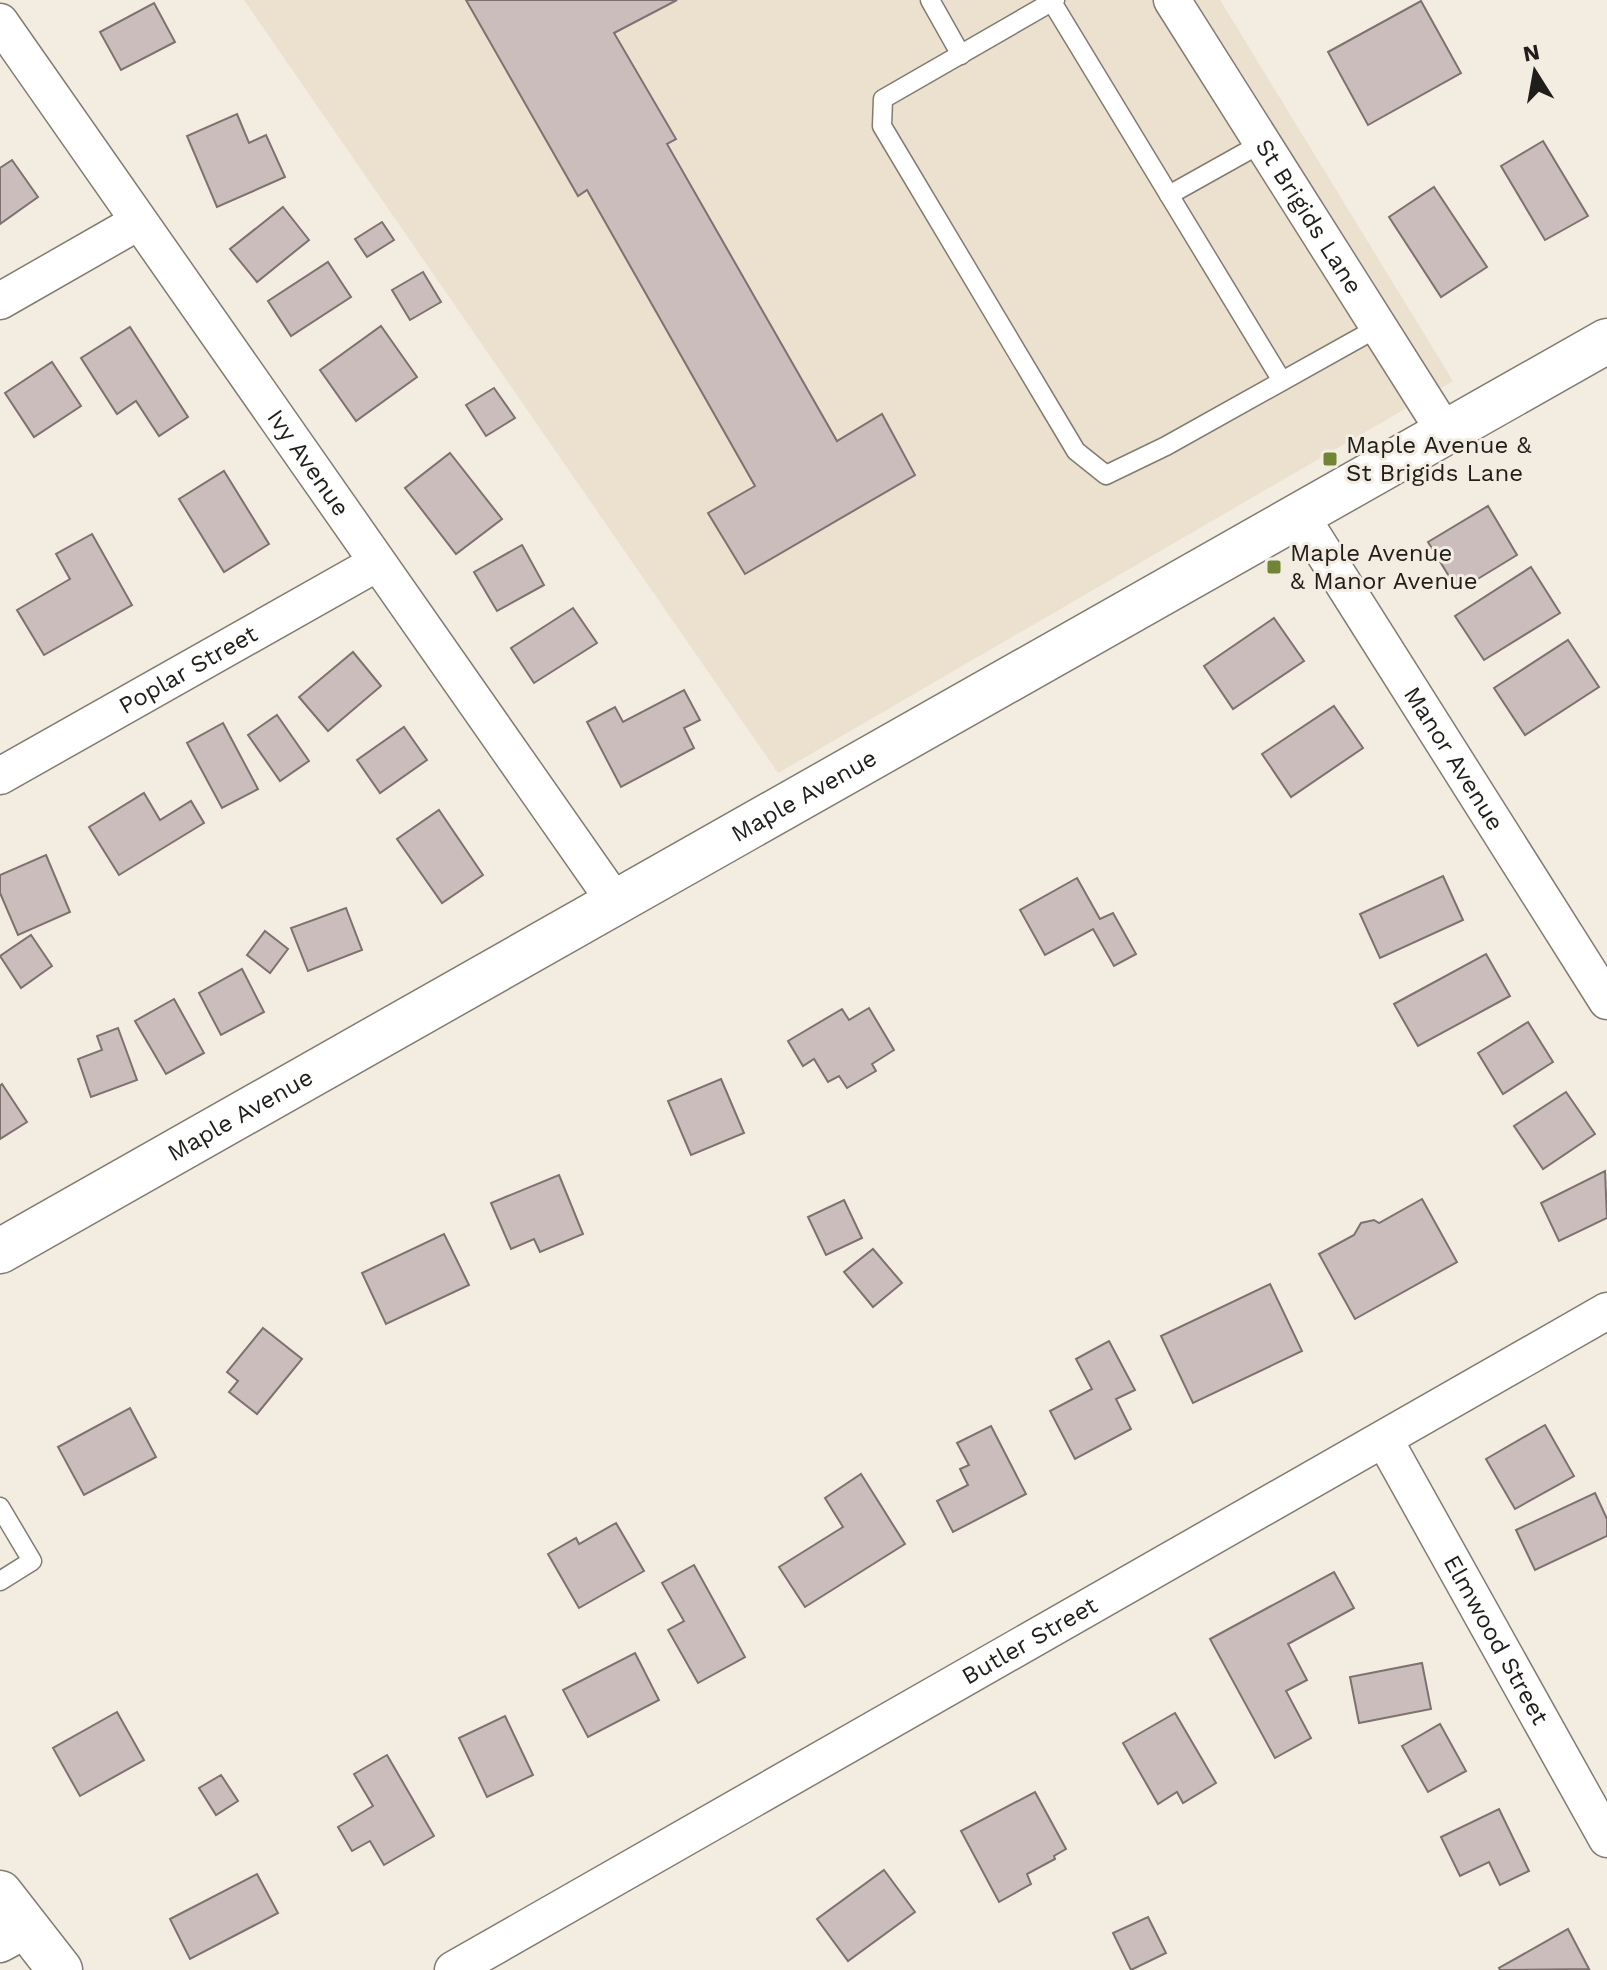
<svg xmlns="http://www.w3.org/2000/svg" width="1607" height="1970" viewBox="0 0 1607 1970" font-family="'Work Sans',sans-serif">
<rect width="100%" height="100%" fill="#f3ece1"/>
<polygon fill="#ece0cf" points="244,0 1220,0 1453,381 778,773"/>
<g fill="#cbbdbb" stroke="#7e716f" stroke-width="2">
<polygon points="466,0 677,0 614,33 676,139 667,144 837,441 882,414 915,475 745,574 708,513 755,486 587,190 578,196"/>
<polygon points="1421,1 1461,73 1368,125 1328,52"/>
<polygon points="154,3 175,42 121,70 100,32"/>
<polygon points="237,114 249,143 266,135 285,177 217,207 187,136"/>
<polygon points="1543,141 1588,216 1545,240 1501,166"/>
<polygon points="12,160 38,197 0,224 0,168"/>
<polygon points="1434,187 1487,267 1441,297 1389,217"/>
<polygon points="283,207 309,240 257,282 230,249"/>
<polygon points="382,222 394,240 367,257 355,239"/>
<polygon points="328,262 351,297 291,336 268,301"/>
<polygon points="423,272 441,302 410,320 392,290"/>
<polygon points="381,326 417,377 356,421 320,370"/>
<polygon points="130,327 188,417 159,436 136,401 117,414 81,358"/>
<polygon points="52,362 81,406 34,437 5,393"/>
<polygon points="494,388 515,418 486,436 466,405"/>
<polygon points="450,453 502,519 456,554 405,488"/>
<polygon points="224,471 269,544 224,572 179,499"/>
<polygon points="1488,506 1517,555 1458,591 1428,542"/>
<polygon points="92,534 132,605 44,655 17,610 70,579 56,554"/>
<polygon points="522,545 544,585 497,611 474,572"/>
<polygon points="1531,567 1560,613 1484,660 1455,616"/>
<polygon points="573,608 597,643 534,683 511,648"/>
<polygon points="1274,618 1304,661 1233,709 1204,666"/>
<polygon points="1568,640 1599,687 1525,735 1494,688"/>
<polygon points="353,652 381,686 328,731 299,697"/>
<polygon points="684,690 700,720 684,728 694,748 621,787 587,722 615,707 623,722"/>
<polygon points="1334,706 1363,748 1291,797 1262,754"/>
<polygon points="277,715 309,761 280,781 248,735"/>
<polygon points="223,723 258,789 222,808 187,743"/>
<polygon points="404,727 427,760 380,793 357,760"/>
<polygon points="144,793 160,820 191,801 204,823 119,875 89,827"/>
<polygon points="439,810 483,875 442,903 397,839"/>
<polygon points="46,855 70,912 18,935 0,893 0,875"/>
<polygon points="1443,876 1463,920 1380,958 1360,914"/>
<polygon points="1077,878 1100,919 1113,913 1136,954 1114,966 1093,929 1045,955 1020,910"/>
<polygon points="346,908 362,950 308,971 291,928"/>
<polygon points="265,931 288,949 270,973 247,955"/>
<polygon points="31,935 52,966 21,988 0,956"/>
<polygon points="1486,954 1510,996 1418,1046 1394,1004"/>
<polygon points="242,969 264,1012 221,1035 199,993"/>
<polygon points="174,999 204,1053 166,1074 135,1021"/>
<polygon points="869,1008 894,1050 872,1064 876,1071 847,1088 839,1076 828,1082 814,1059 803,1066 788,1041 842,1009 849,1020"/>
<polygon points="1528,1022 1553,1062 1503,1094 1478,1053"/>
<polygon points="118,1028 137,1080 91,1097 78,1059 102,1050 97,1036"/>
<polygon points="721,1079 744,1133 691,1155 668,1101"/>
<polygon points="2,1084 27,1122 0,1139 0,1086"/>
<polygon points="1566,1092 1595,1134 1543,1169 1514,1126"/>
<polygon points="1605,1171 1607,1218 1559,1241 1541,1203"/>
<polygon points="559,1175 583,1234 540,1252 534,1239 511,1249 491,1203"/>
<polygon points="1422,1199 1457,1262 1355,1319 1319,1254 1354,1235 1361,1223 1374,1220 1379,1223"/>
<polygon points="844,1200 862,1238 826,1255 808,1217"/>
<polygon points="444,1234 469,1285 386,1324 362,1273"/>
<polygon points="873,1249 902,1283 873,1307 844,1272"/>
<polygon points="1270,1284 1302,1351 1193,1403 1161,1336"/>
<polygon points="263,1328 302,1359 257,1414 229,1392 238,1381 227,1372"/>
<polygon points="1109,1341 1135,1390 1116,1399 1131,1429 1075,1459 1050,1411 1092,1389 1076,1359"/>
<polygon points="130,1408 156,1457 84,1495 58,1447"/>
<polygon points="1545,1425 1574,1476 1515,1509 1486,1459"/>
<polygon points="991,1426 1026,1494 953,1532 937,1501 968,1485 960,1469 969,1465 957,1443"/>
<polygon points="861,1474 905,1544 805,1607 779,1567 843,1527 825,1498"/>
<polygon points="1595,1493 1607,1519 1607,1536 1535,1570 1516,1530"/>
<polygon points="616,1523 644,1571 579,1608 548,1554 576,1538 579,1544"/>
<polygon points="694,1565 745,1657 698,1683 668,1630 684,1621 662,1583"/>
<polygon points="1334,1572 1354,1608 1288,1644 1307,1680 1286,1691 1311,1738 1275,1758 1210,1639"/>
<polygon points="635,1653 659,1700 588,1737 563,1690"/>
<polygon points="1422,1663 1431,1709 1359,1723 1350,1677"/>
<polygon points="117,1712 144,1760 80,1796 53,1748"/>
<polygon points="1175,1713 1216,1783 1183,1803 1177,1792 1158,1804 1123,1743"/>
<polygon points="505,1716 533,1775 487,1797 459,1738"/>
<polygon points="1440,1724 1466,1771 1428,1792 1402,1746"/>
<polygon points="387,1755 434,1836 384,1865 370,1841 352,1851 338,1827 373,1806 354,1774"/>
<polygon points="221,1775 238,1801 216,1815 199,1788"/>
<polygon points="1035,1792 1066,1849 1054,1856 1055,1859 1027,1874 1031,1884 999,1902 961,1831"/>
<polygon points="1499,1809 1529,1871 1500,1885 1489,1862 1460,1876 1441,1837"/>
<polygon points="884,1870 915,1912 848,1961 817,1919"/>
<polygon points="257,1874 278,1913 190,1959 170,1919"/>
<polygon points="1148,1917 1166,1953 1131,1970 1113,1933"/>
<polygon points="1568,1929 1589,1969 1500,1970 1499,1968"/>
</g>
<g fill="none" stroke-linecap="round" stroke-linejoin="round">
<defs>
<g id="service">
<polyline points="930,0 961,55"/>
<polyline points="1055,0 883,99 882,126 1076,451 1106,475 1166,446 1379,327"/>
<polyline points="1052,2 1282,381"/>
<polyline points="1169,195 1262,143"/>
<polyline points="0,1507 32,1561 0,1581"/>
</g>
<g id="minor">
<path id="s1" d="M1172,0L1445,432"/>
<path id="s2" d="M0,22L616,903"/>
<polyline points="0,301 138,222"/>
<path id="s3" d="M1300,515L1607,1001"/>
<path id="s4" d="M0,776L377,563"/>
<path id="s5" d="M1384,1439L1607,1839"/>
<polyline points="0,1944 28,1929"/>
<path id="s6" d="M453,1970L1607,1311"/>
</g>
<polyline id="tertiary" points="0,1893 60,1970"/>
<g id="secondary">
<path id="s7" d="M0,1251L1607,341"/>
</g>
</defs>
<use href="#service" stroke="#827c72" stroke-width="21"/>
<use href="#minor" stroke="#827c72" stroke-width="39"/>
<use href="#tertiary" stroke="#827c72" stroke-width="47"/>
<use href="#secondary" stroke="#827c72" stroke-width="47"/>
<use href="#service" stroke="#fff" stroke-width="18"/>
<use href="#minor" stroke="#fff" stroke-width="36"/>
<use href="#tertiary" stroke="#fff" stroke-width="44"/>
<use href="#secondary" stroke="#fff" stroke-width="44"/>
</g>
<g fill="#708535" stroke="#f3ece1" stroke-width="3">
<rect x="1322" y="451" width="16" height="16" rx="4"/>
<rect x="1266" y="559" width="16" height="16" rx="4"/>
</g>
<g text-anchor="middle" stroke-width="6" stroke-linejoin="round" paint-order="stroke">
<g font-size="24" fill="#201e1a" stroke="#f3ece1">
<text dy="8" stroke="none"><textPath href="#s1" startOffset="256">St Brigids Lane</textPath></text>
<text dy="8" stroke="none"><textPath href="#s2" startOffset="538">Ivy Avenue</textPath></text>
<text dy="8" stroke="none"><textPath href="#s4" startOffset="216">Poplar Street</textPath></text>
<text dy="8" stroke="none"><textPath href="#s3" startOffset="288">Manor Avenue</textPath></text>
<text dy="8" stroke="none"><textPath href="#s7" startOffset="924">Maple Avenue</textPath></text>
<text dy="8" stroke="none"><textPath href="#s7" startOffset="276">Maple Avenue</textPath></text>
<text dy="8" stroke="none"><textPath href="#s5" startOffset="230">Elmwood Street</textPath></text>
<text dy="8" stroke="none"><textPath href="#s6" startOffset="664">Butler Street</textPath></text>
</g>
<g font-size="24" fill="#201e1a" stroke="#f3ece1" text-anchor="start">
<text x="1346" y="453">Maple Avenue &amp;<tspan x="1346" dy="28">St Brigids Lane</tspan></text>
<text x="1290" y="561">Maple Avenue<tspan x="1290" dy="28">&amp; Manor Avenue</tspan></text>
</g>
</g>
<g transform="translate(1535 72) rotate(349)" stroke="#f3ece1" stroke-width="6" paint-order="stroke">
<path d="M0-6L14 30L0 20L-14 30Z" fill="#201e1a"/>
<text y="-12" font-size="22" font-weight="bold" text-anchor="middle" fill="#201e1a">N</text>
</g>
</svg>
